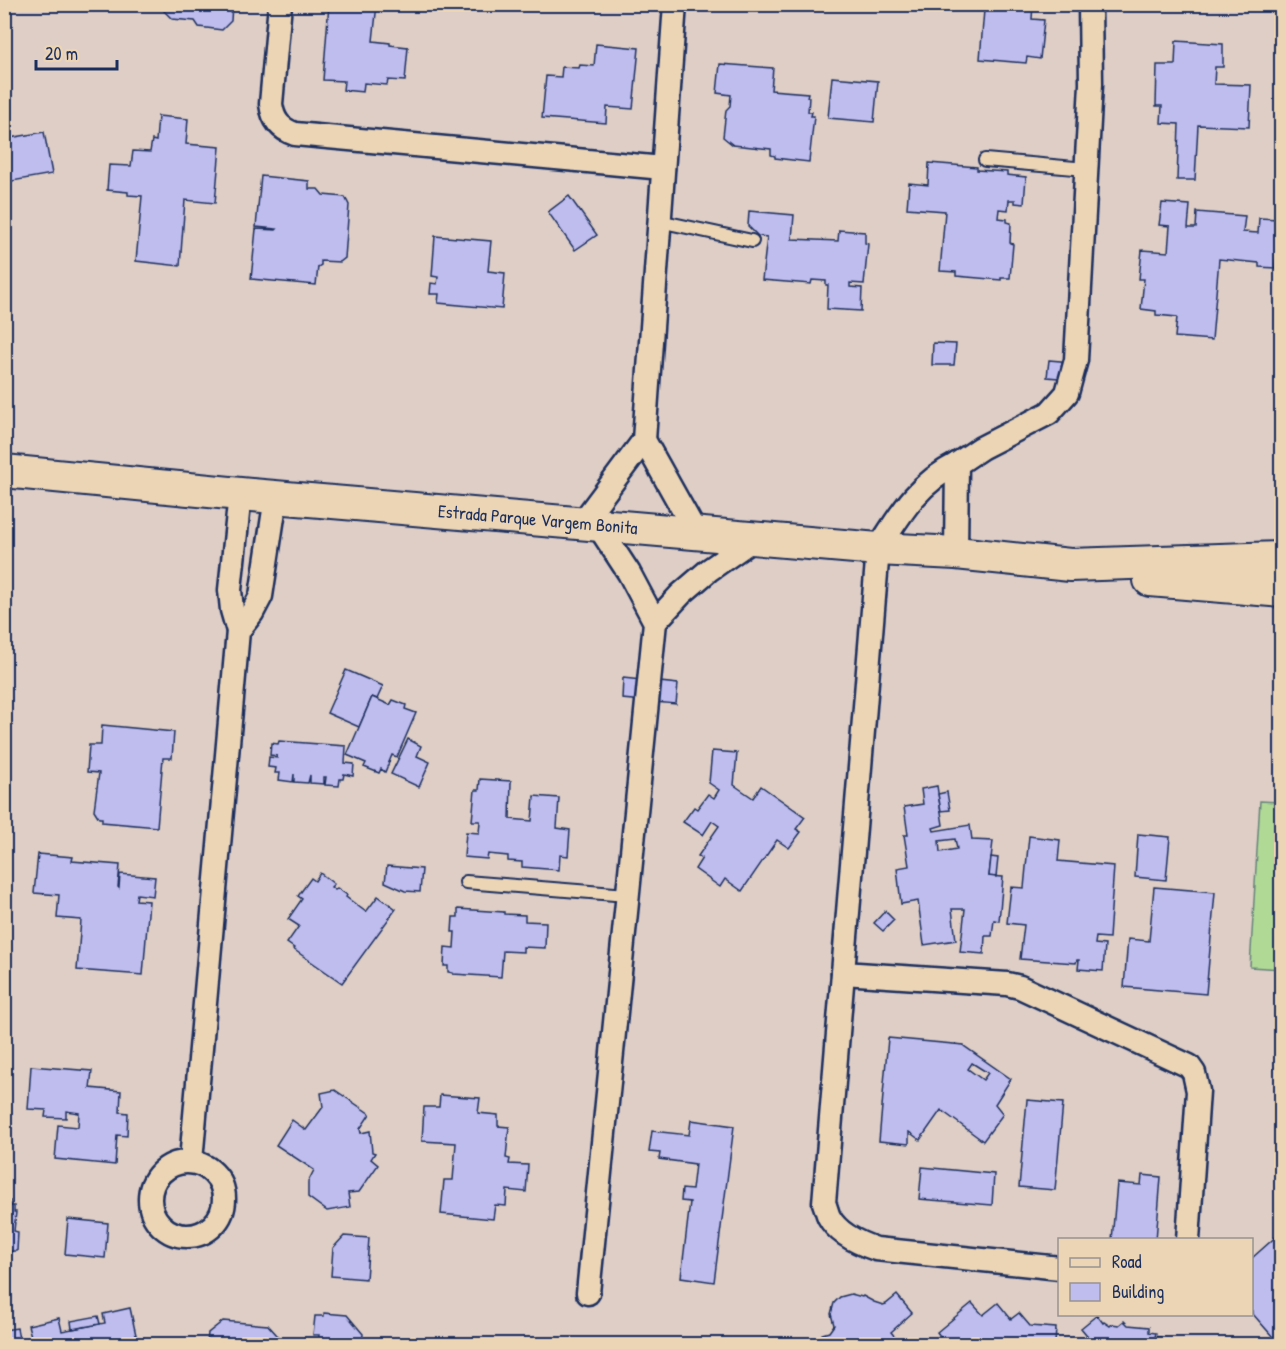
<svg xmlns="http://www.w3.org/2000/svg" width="1286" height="1349" viewBox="0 0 1286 1349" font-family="'Patrick Hand',sans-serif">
<rect width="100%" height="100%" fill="#decec6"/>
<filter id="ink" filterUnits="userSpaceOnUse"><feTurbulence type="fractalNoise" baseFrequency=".0167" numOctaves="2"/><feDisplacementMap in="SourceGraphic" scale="12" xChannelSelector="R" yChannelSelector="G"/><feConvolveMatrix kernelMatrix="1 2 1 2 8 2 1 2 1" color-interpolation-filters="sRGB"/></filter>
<g filter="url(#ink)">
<polygon fill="#b1d996" stroke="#66847a" stroke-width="1.5" points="1260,801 1281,802 1281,969 1250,967"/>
<g fill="#bfbcee" stroke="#1b2f5e" stroke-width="1.5" fill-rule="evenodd">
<polygon points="4,4 9,4 4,65"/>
<polygon points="164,4 232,4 231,21 222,30 199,27 195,21 172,19 164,11"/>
<polygon points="329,4 377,4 373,41 390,43 390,45 408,47 405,81 388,80 387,85 364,83 363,92 343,90 344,81 323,80"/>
<polygon points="961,4 1033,4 1032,19 1044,20 1040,59 1027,57 1026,63 980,59 984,10 961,8"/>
<polygon points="1176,41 1223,44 1223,67 1215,67 1214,84 1251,85 1249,127 1198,125 1195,180 1177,180 1179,124 1161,123 1162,106 1156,106 1157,65 1175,65"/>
<polygon points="596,44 639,48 633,109 607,107 606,123 542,118 546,76 561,77 562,67 579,68 580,65 594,66"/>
<polygon points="720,64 773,68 771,90 808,93 807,97 809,97 808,112 812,112 811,116 814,116 809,162 775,158 775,156 771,155 771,149 733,145 723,137 726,110 730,106 731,95 717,93"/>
<polygon points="832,77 878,81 874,122 828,118"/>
<polygon points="158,116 188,119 186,144 220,147 215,203 185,200 180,266 136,261 142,196 128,195 128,192 107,190 109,165 131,166 133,151 150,152 152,140 156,141"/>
<polygon points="44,132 52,174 6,182 10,207 4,208 4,139"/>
<polygon points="929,163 977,167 977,170 1007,172 1007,175 1026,177 1024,204 1015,203 1015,200 1009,200 1008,210 999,209 998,218 1007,219 1007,222 1011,223 1010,243 1013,244 1010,278 1001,278 1001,280 956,276 956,272 940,271 945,211 907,208 909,183 928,185"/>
<polygon points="261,176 309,181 309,189 318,189 323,195 345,197 349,205 345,258 340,262 321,261 321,265 318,267 316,285 251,279 256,229 276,230 277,229 256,227"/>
<polygon points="569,196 597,235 575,250 548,212"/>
<polygon points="1162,203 1190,205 1188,228 1196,228 1197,212 1245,216 1243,232 1258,233 1259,218 1279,219 1275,268 1259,267 1259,263 1219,259 1212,340 1175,337 1177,317 1156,315 1156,311 1141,309 1144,279 1139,279 1142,250 1168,252 1170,226 1159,225"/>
<polygon points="749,211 794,215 792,239 838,241 839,230 865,232 865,243 868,244 864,284 850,283 850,287 862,288 861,311 827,309 828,285 826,285 826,281 812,280 811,284 762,280 767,237 758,236 748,226"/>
<polygon points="435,236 491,241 488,271 505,273 502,309 438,303 439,294 430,294 431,283 437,284 438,277 432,276"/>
<polygon points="933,343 956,344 954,365 932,365"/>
<polygon points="1049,360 1072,362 1070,379 1047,377"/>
<polygon points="346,670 383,686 377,699 372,697 359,727 327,713"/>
<polygon points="623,678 678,684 676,704 622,699"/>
<polygon points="372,697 390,705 393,700 406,705 405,709 416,713 397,757 392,755 385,772 381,769 379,773 364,767 366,763 347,755"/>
<polygon points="102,725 174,732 172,758 163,758 157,827 102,822 102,818 99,818 94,810 99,773 87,772 89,745 101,745"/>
<polygon points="408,739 421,746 417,756 430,762 419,787 391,774"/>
<polygon points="279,741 346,746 345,763 354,764 353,776 344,774 343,779 340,779 339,786 325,785 326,777 324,777 324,784 310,783 310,775 308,783 294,782 294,774 293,782 279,780 280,773 275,773 276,768 268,767 269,757 277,758 277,756 270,755 271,743 278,744"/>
<polygon points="712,751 737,753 734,785 753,798 761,786 805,817 796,829 801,832 789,848 777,840 742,891 725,879 720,887 695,869 702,858 698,856 719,826 712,821 703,835 683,822 694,807 697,809 708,794 714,798 719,790 709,783"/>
<polygon points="480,779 511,781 510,819 532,821 534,796 559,798 557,828 570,830 568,856 560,855 559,870 522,867 522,862 508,861 508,856 488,854 487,859 464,857 466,832 479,833 480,821 472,821 475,790 479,790"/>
<path d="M937,786L943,825L933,828L934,831L970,825L972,840L993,841L989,876L1003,877L999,921L994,920L992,936H985L984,954L960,952L965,909H952L956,940L924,945L918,901L901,904L897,868L909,866L904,835H908L904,807L923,804L921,789ZM955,839L957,849L940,852L939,841Z"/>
<polygon points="947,792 950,810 941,811 938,794"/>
<polygon points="1138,834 1170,837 1166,880 1135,877"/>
<polygon points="1029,836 1060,840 1058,861 1114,866 1109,938 1096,937 1095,944 1105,945 1103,971 1078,969 1079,960 1077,960 1076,963 1020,959 1024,925 1007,923 1011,887 1024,888"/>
<polygon points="38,854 73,857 72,861 120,865 118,887 119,888 120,874 155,877 153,896 137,894 136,900 149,901 143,975 77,970 81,920 57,918 59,895 34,893"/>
<polygon points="991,857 998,858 996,877 989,876"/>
<polygon points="387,866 422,869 420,892 405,891 385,882"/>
<polygon points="320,873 334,884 331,887 335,890 337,888 347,895 346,897 366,912 378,896 396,909 342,983 293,949 294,948 287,943 299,926 288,919 302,899 298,896 311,878 315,881"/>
<polygon points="1154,887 1215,892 1206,994 1124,987 1128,939 1149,941"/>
<polygon points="458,909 504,912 504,914 525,915 525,921 546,922 545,948 523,947 523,952 503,951 501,977 453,974 453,973 448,972 448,966 444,966 445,947 454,948 455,932 452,932 453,917 458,917"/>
<polygon points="885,911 894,920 883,931 874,923"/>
<path d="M888,1038L964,1045V1046L1011,1079L995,1104L1003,1114L983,1141L941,1110L920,1140L909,1132V1144L879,1141ZM972,1063L988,1073L983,1080L968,1069Z"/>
<polygon points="31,1066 92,1071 90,1088 121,1091 120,1112 128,1113 127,1136 117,1135 115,1165 55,1159 58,1125 78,1127 79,1113 66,1111 66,1118 45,1117 46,1110 28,1109"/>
<polygon points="335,1090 370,1114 360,1129 361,1133 370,1131 372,1152 375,1153 371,1159 378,1165 359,1192 348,1193 350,1207 327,1211 308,1197 308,1182 314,1170 276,1145 292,1120 306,1130 323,1107 321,1093"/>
<polygon points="440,1095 480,1098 478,1113 498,1115 498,1126 509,1127 506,1158 510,1159 509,1164 528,1165 526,1192 507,1190 506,1206 495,1205 493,1219 441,1214 444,1180 453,1180 456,1143 422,1141 424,1107 439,1107"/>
<polygon points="1027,1100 1063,1103 1055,1190 1019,1187"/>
<polygon points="691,1120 734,1126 714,1282 681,1277 690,1202 681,1201 682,1189 692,1190 695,1164 659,1159 660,1153 649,1152 652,1131 689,1135"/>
<polygon points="922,1167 994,1174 992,1205 919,1199"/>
<polygon points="1142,1175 1161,1177 1156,1240 1112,1240 1117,1183 1141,1185"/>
<polygon points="4,1200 10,1201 10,1206 14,1206 14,1212 16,1212 14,1231 18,1232 17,1251 11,1251 10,1257 4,1257"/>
<polygon points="68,1219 108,1223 105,1258 65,1254"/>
<polygon points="1280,1233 1282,1235 1282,1344 1279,1344 1252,1313 1252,1258"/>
<polygon points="344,1236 369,1238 366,1279 331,1276 333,1248"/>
<polygon points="851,1294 862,1297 863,1296 874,1302 883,1305 886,1304 897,1295 912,1313 891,1332 896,1338 889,1344 807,1344 808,1340 822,1342 822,1334 829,1332 834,1325 831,1314 834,1303 840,1297"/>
<polygon points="972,1303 983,1315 998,1303 1011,1319 1019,1313 1030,1326 1056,1328 1055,1344 946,1344 937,1332"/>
<polygon points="130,1308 138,1344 33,1344 28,1325 59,1318 62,1331 105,1323 103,1314"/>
<polygon points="324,1313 347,1315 363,1334 362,1344 318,1344 319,1335 313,1335 315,1316 324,1316"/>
<polygon points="1097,1315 1103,1323 1104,1322 1110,1326 1112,1324 1119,1325 1124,1321 1128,1325 1149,1327 1149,1332 1156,1333 1155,1337 1161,1337 1161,1344 1090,1344 1091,1340 1081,1328"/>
<polygon points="98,1316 100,1324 72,1329 71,1321"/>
<polygon points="223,1321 268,1325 285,1344 207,1344 208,1333"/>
<polygon points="17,1328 20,1344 4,1344 4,1330"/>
</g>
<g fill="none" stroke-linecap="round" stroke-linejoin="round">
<defs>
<g id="lane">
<polyline points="985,160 1086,169"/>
<polyline points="659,221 752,241"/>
<polyline points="466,882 627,895"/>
</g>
<g id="street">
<path d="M280,4L271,104C273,120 280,129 295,134L663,168"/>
<polyline points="644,440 696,533"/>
<path d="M957,464C917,484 901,513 878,549L824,1203C826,1207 827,1213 829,1217C838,1234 858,1243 876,1249L1060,1268"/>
<polyline points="582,523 644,440 675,4"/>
<polyline points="956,553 957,464 981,448 1049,413 1067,393 1076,360 1091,84 1090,4"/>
<polyline points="655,622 681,594 709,570 755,538"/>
<polyline points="238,631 252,613 261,596 276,497"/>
<polyline points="843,973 1007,984 1020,987 1189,1066 1194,1073 1198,1091 1188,1240"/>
<polyline points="191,1161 238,631 232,610 230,590 240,494"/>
<circle cx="187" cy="1199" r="37"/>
<polyline points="588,1293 655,622 629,573 597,524"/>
</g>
<g id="secondary">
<path id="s1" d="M4,471L240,494L878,549L956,553L1070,565L1282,558"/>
<polyline points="1150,580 1282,591"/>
</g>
</defs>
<use href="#lane" stroke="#1b2f5e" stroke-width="16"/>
<use href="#street" stroke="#1b2f5e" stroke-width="27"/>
<use href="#secondary" stroke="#1b2f5e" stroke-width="36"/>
<use href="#lane" stroke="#ecd5b5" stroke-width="12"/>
<use href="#street" stroke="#ecd5b5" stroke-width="22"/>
<use href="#secondary" stroke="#ecd5b5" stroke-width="32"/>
</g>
</g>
<g text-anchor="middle" stroke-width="5" stroke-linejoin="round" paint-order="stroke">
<g font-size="18" fill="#1b2f5e" stroke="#ecd5b5">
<text dy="6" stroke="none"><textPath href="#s1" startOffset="536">Estrada Parque Vargem Bonita</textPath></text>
</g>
</g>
<rect width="1286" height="1349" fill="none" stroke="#ecd5b5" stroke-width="24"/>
<rect x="12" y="12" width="1262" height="1325" fill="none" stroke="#1b2f5e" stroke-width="2" filter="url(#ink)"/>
<rect x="1058" y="1238" width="195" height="78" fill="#ecd5b5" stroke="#989392" stroke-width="1.5"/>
<rect x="1070" y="1258" width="30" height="9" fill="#ecd5b5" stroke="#989392" stroke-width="1.5"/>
<text x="1112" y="1268" font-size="18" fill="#1b2f5e">Road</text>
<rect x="1070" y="1283" width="30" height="18" fill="#bfbcee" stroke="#989392" stroke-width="1.5"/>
<text x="1112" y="1298" font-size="18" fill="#1b2f5e">Building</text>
<path d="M36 60v9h81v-9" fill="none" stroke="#1b2f5e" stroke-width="3"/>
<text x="45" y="60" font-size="18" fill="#1b2f5e" stroke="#ecd5b5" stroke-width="4.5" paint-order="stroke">20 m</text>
</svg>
